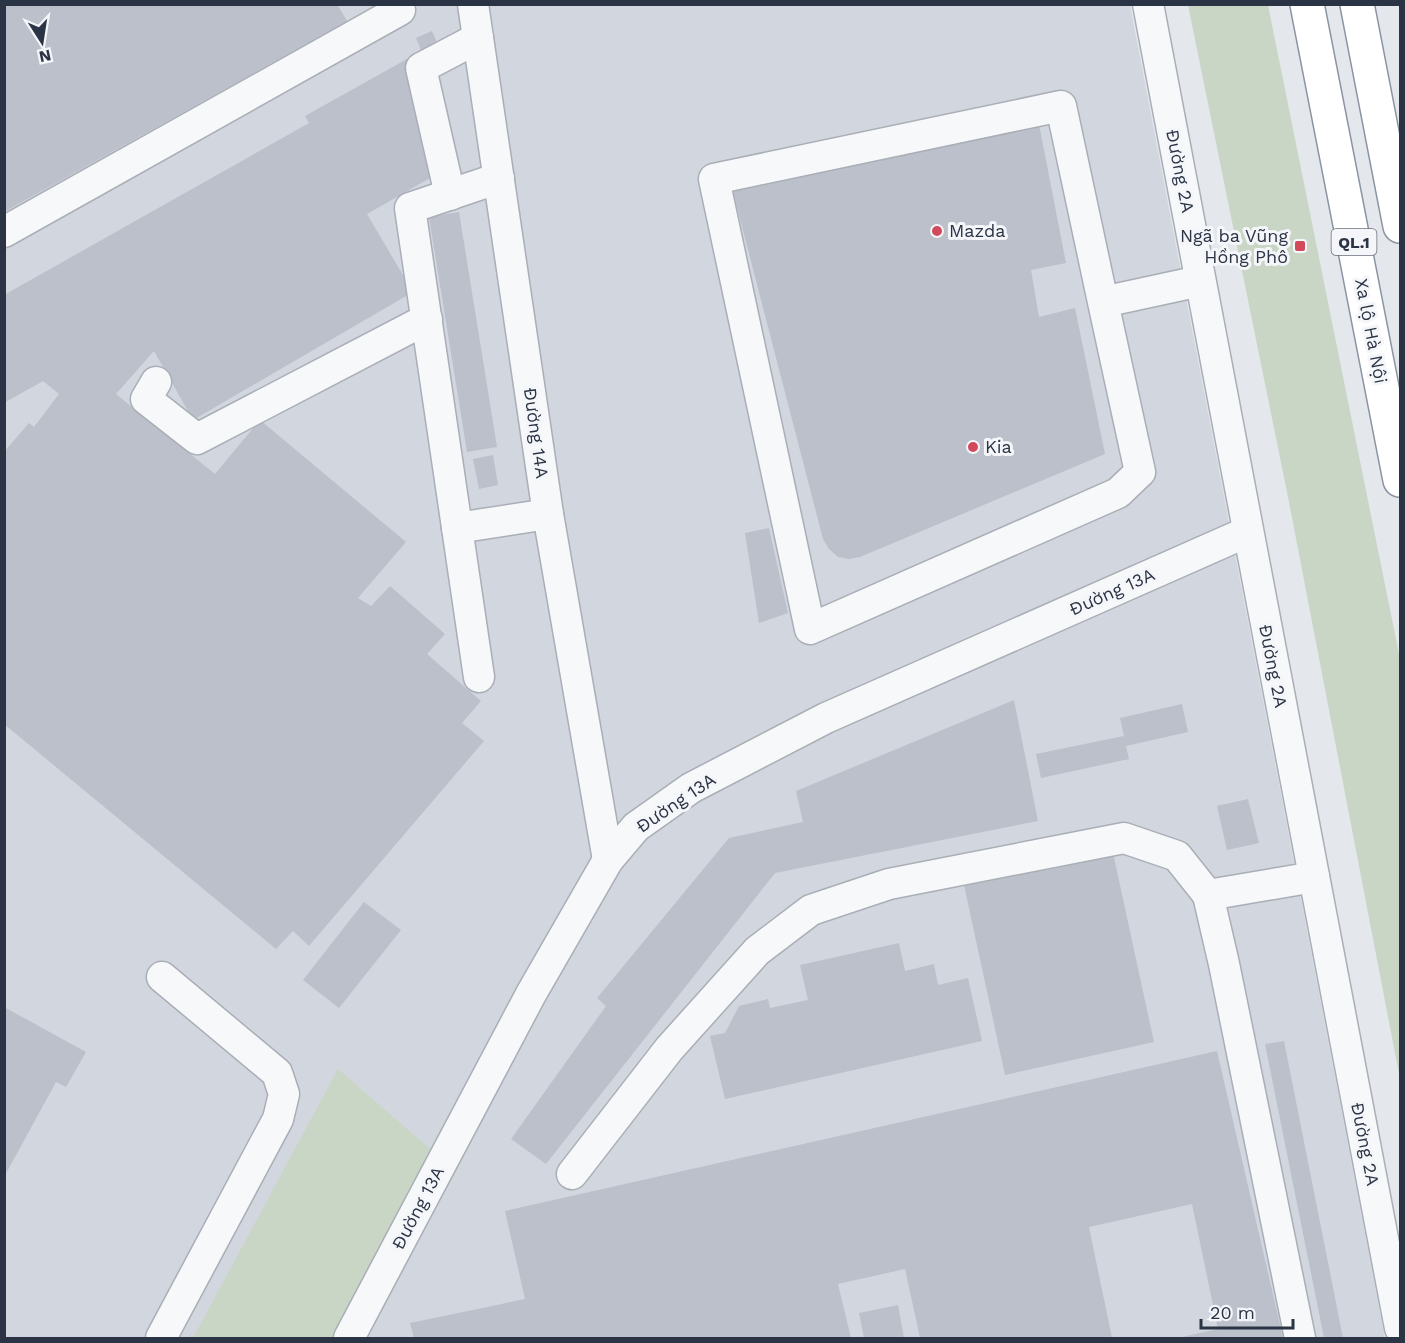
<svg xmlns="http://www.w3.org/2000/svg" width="1405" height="1343" viewBox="0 0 1405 1343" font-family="'Work Sans',sans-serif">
<rect width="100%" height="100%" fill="#e4e7ec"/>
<polygon fill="#d2d6de" points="5,5 1130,5 1385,1338 5,1338"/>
<g fill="#c9d6c5">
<polygon points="1188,5 1268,5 1400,659 1400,1079 1288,497"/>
<polygon points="338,1069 438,1156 342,1338 193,1338"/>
</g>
<g fill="#bbc0ca">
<polygon points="4,4 337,4 347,21 4,212"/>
<polygon points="432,31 439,47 423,55 416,38"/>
<polygon points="407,59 430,178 367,214 413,292 193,420 154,351 116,394 215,474 260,420 406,542 358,598 371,606 390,586 445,634 427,654 481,701 462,723 484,741 309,946 293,931 276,949 4,724 4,452 29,423 34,427 59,394 43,381 4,403 4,295 309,123 305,116"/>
<polygon points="1038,119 1066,263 1031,270 1039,317 1075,308 1105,454 860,557 849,559 838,557 829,549 823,539 732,188"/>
<polygon points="459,212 497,447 467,452 429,217"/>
<polygon points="493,455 498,485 479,489 473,459"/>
<polygon points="769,528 788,613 759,623 745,533"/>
<polygon points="1014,700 1038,821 775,873 546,1164 511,1139 606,1006 597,998 729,838 803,822 796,791"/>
<polygon points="1182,704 1188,732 1126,746 1129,759 1041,778 1036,754 1124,736 1120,718"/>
<polygon points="1248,799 1259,843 1227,850 1217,806"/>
<polygon points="1113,853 1154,1042 1005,1075 964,885"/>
<polygon points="364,902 401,930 339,1008 303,980"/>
<polygon points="899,943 905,971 934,964 938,985 968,978 982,1041 725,1099 710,1036 725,1033 739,1006 768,999 770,1008 808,1000 800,965"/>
<polygon points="4,1007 86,1052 66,1087 56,1082 4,1177"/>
<polygon points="1284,1041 1343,1338 1324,1338 1265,1044"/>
<polygon points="1217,1051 1283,1338 1178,1338 1218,1329 1192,1204 1089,1227 1112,1338 920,1338 905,1269 838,1284 851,1338 414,1338 410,1323 525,1299 505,1211"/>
<polygon points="898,1305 904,1338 864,1338 859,1313"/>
</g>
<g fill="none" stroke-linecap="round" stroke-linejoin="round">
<defs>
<g id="minor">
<polyline points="473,4 548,514 608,860"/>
<polyline points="1148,4 1400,1328"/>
<polyline points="450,195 421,68 478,38"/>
<polyline points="4,232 400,10"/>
<polyline points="1103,302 1061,106 714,179 810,629 1118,493 1140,472 1103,302 1200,281"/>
<polyline points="156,382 146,399 197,439 427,319"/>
<polyline points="457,528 548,514"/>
<polyline points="479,677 410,208 499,178"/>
<polyline points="1208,895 1224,964 1300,1338"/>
<polyline points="572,1174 669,1049 757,951 811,910 889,884 1124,838 1177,856 1208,895 1314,877"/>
<polyline points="161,1338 278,1119 284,1094 277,1073 162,977"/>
<polyline points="349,1338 531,994 608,860 636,827 691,788 826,718 1247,532"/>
</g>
<g id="highway">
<polyline points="1307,4 1400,480"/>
<polyline points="1357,4 1400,226"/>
</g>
</defs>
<use href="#minor" stroke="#a9aeb7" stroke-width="33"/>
<use href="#highway" stroke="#8b94a3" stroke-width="36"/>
<use href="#minor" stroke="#f7f8fa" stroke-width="30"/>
<use href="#highway" stroke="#fff" stroke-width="33"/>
</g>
<g fill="#d1495b" stroke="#f4f6f9" stroke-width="2">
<circle cx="937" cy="231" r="6"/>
<rect x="1294" y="240" width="12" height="12" rx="3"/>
<circle cx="973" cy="447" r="6"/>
</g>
<g text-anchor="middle" stroke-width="6" stroke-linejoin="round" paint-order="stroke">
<rect fill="#f4f6f9" stroke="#676e7b" stroke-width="1.5" x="1331.5" y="229" width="45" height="26" rx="4.5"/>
<g font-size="16" font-weight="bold" fill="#2b3445">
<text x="1354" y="248">QL.1</text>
</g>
<g font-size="18" fill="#2b3445" stroke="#f4f6f9">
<text transform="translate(1180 171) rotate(79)" y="6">Đường 2A</text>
<text transform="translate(1371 331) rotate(79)" y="6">Xa lộ Hà Nội</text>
<text transform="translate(536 433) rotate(82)" y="6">Đường 14A</text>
<text transform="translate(1112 592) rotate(-24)" y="6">Đường 13A</text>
<text transform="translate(1273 666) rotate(79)" y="6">Đường 2A</text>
<text transform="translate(676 803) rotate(-34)" y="6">Đường 13A</text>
<text transform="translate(1365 1144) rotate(79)" y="6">Đường 2A</text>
<text transform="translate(418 1208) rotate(-62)" y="6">Đường 13A</text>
</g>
<g font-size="18" fill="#2b3445" stroke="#f4f6f9" text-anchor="start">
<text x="949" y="237">Mazda</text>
<text x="1288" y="242" text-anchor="end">Ngã ba Vũng<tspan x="1288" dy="21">Hồng Phô</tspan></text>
<text x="985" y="453">Kia</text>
</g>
</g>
<rect width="1405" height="1343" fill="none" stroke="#2b3445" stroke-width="12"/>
<g transform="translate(42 42) rotate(168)" stroke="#f4f6f9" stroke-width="4.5" paint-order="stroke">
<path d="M0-4.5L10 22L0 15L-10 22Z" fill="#2b3445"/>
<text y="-9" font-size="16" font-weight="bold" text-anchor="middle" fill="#2b3445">N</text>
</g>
<path d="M1201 1319v9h92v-9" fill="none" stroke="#2b3445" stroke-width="3"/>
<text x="1210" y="1319" font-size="18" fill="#2b3445" stroke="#f4f6f9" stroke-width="4.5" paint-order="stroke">20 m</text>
</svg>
